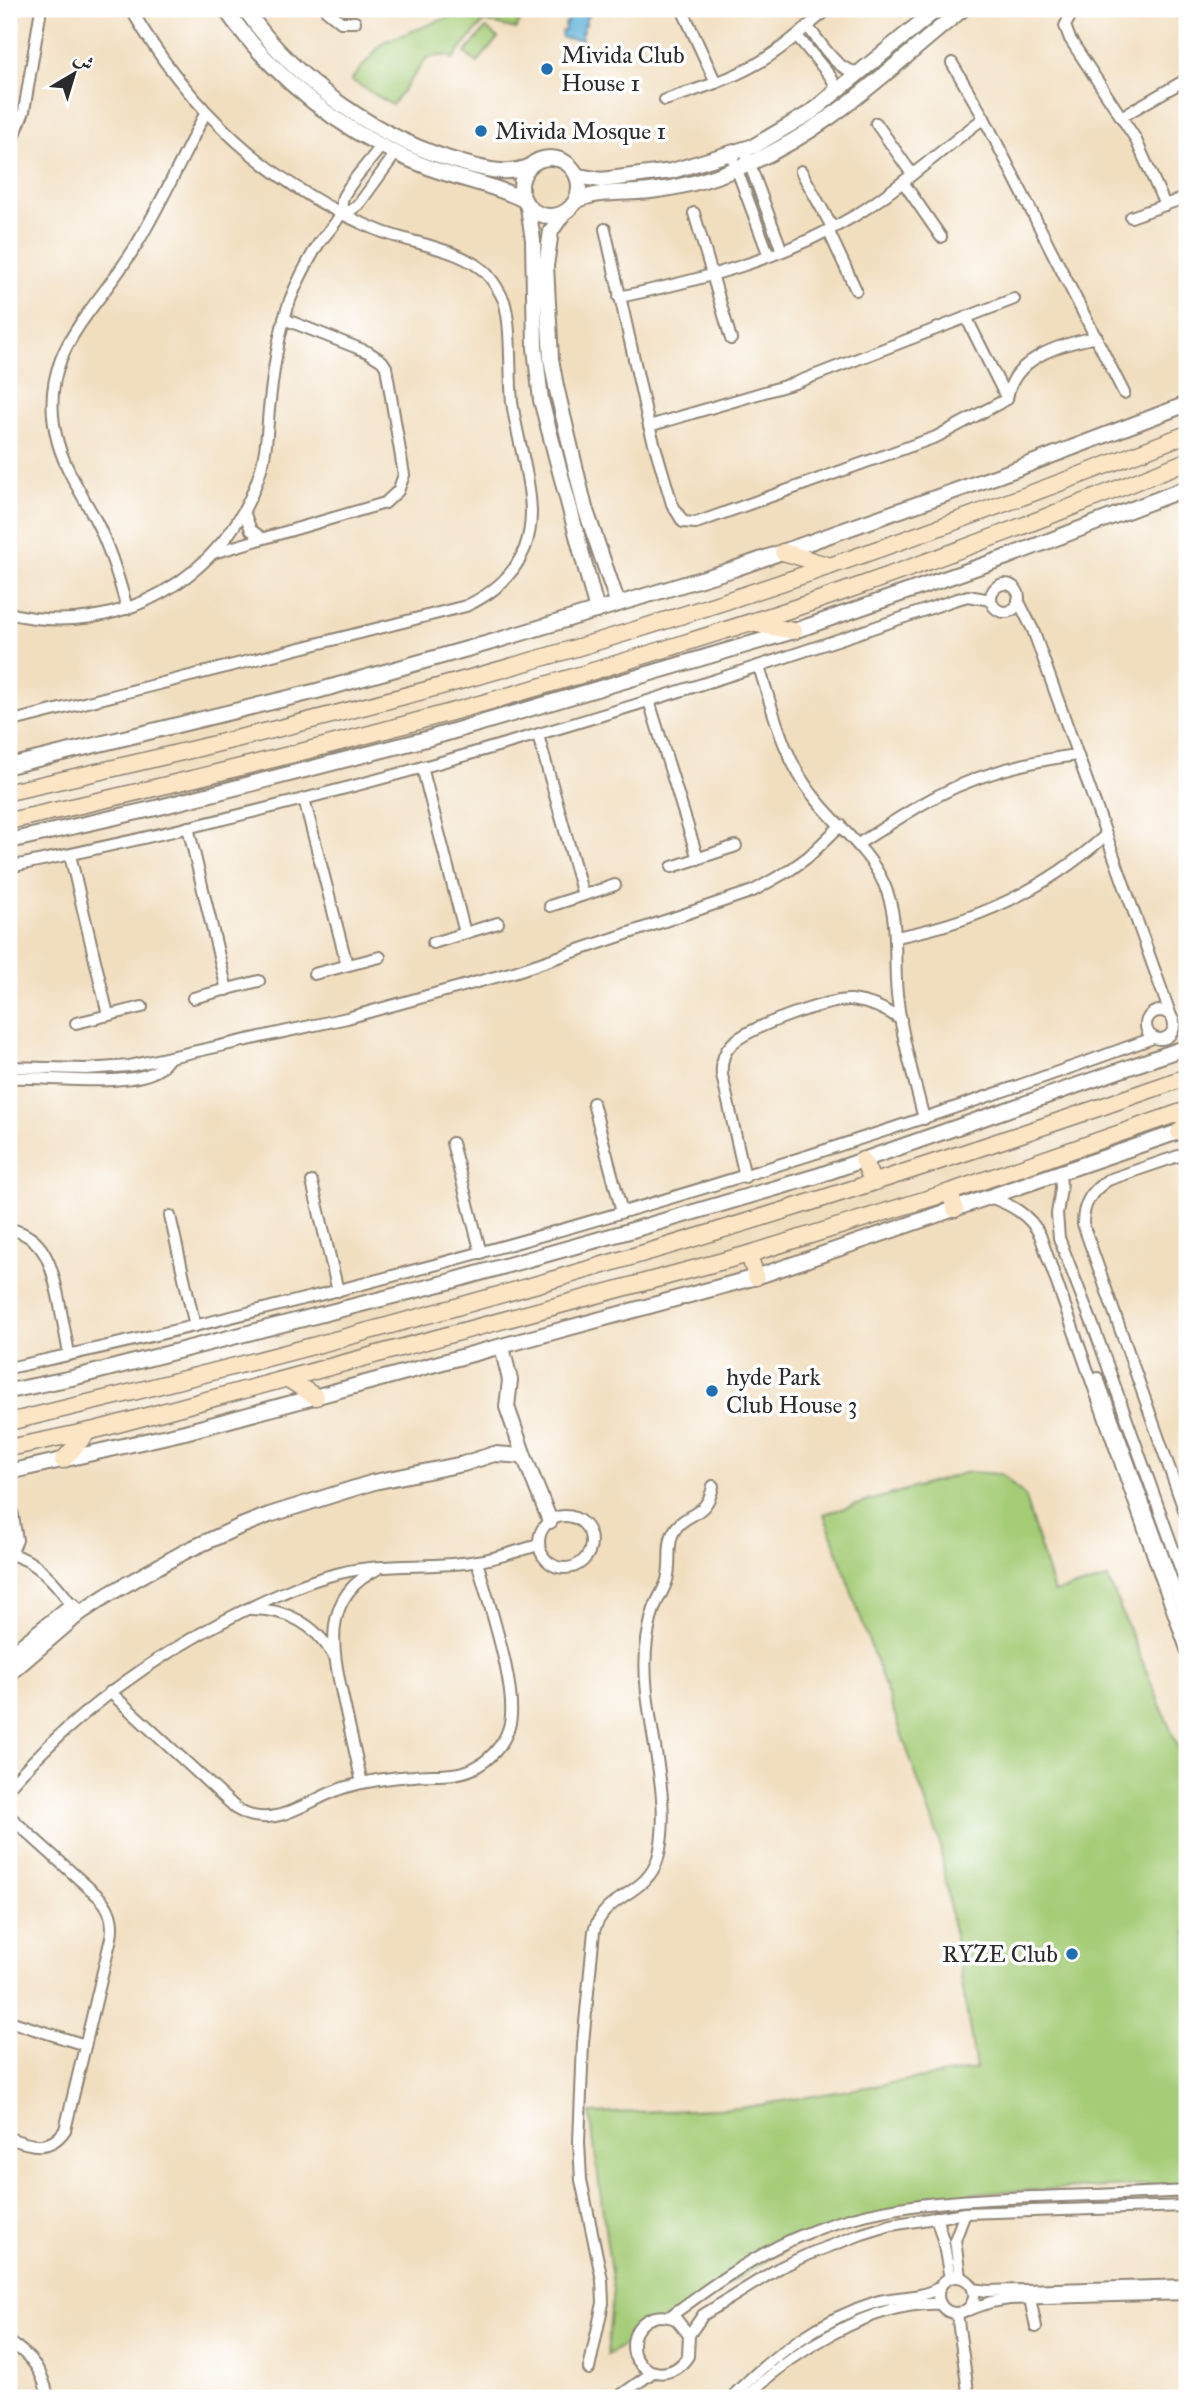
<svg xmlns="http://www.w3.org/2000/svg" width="1196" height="2407" viewBox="0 0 1196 2407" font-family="'IM FELL Great Primer',Amiri,serif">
<rect width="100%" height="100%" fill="#fff"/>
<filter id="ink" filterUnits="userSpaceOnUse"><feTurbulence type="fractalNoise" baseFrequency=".0143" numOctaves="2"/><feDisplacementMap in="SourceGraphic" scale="14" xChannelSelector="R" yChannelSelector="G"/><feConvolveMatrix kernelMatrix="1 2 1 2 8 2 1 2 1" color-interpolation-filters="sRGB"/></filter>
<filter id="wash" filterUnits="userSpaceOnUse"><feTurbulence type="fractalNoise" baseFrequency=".00686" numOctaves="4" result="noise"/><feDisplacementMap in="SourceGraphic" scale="28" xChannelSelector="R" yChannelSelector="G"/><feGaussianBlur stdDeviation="1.57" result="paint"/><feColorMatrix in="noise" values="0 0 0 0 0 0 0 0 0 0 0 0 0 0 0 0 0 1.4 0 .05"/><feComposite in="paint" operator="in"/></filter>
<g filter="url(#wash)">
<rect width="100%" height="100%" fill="#f1debf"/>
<g fill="#a5cc77" stroke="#687c51" stroke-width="2">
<polygon points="470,9 525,9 516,29 484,21 453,59 446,55 427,58 392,105 351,80 383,42"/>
<polygon points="486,28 498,38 477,63 465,53"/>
<polygon points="968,1472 1001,1474 1024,1495 1054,1592 1108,1579 1187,1769 1187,2184 981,2192 891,2212 803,2238 661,2325 607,2355 613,2289 590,2114 740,2108 976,2069 939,1840 824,1514"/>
</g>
<polygon fill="#5bb0d7" stroke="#436e81" stroke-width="2" points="569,9 587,9 590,12 589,17 586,17 586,25 583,25 584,32 581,32 582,40 563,38 561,35 562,31 565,31 565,24 567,24"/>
</g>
<g filter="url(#ink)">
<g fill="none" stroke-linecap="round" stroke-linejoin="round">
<defs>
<g id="minor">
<polyline points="325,9 341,22 355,22"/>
<polyline points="682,9 716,83"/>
<polyline points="1074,9 1065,26 1070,39 1135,138 1165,205"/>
<path d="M807,26C821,42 840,78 864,71"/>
<polyline points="797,36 831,77 835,85 831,95"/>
<polyline points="952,63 984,118 1124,393"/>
<path d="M665,100C695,90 726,81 753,66C781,51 804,29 828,9"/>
<polyline points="1121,117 1187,79"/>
<polyline points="876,123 912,174"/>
<polyline points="744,149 782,251"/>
<polyline points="9,150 24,111 41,9"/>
<polyline points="731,154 769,256"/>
<polyline points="801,171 832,227"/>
<polyline points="903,182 941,237"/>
<polyline points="341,213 351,210 359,204 396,153"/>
<polyline points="694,213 731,339"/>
<polyline points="1131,217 1187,197"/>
<polyline points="605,229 649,426 672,504 683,522 696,523 936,437 1007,399"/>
<polyline points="828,230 856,290"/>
<path d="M619,297C701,280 783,259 856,215C901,187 941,150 984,118"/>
<polyline points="966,317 1007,399"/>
<path d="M1007,399C1013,357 1061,344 1097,337"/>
<polyline points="649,426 795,383 1014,299"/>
<polyline points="244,512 251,530 262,538"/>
<polyline points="213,553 385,503 398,491 404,475 386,367 382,361 368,352 284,319"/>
<circle cx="1005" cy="598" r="14"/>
<polyline points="1018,600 1033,630 1171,1016"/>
<path d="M127,609C119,578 110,548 95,519C82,494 66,471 58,443C33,353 96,313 137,244C162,202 183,156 206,112"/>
<path d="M9,613C115,641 228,577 260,472C267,452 267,430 269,409C273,373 278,334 290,300C298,280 308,261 319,243C326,234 337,223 341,213C342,208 341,203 343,197C352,179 369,163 381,146"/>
<path d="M759,667C773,710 783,757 812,794C835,825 868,848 884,884C900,919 893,958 897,994C901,1036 914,1078 924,1119"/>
<polyline points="649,701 698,859"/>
<path d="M9,722L466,606C492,594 514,576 525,548C529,537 531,524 531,512C530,475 517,438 512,402C509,373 512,326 504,301C500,292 494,282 487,274C463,249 413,244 380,231C273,188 187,108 131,9"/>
<polyline points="538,735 583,895"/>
<polyline points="422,767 465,933"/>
<polyline points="304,799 347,965"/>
<polyline points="188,827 227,990"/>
<path d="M858,844C884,828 910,810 937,796C981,773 1028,761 1077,755"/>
<polyline points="70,855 108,1015"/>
<path d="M9,867C330,802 645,708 954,600L968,596L991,600"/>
<polyline points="672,867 736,846"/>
<polyline points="550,906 615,885"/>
<path d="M896,937C976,922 1045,890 1106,835"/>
<polyline points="433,943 498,923"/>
<polyline points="314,974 380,957"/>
<polyline points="193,998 259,981"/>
<circle cx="1160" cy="1025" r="14"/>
<polyline points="76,1023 142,1007"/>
<polyline points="9,1067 86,1069 129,1066 347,1018 517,971 753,891 790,870 808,857 841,825"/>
<path d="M9,1078C46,1076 130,1089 159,1069C163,1066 167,1061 170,1057"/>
<polyline points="593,1103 622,1212"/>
<polyline points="452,1143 481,1253"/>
<path d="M1187,1153L1108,1180C1091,1191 1083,1204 1083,1224L1187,1518"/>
<polyline points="1060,1171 1061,1188 1057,1214 1059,1238 1094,1328 1187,1587"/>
<path d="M745,1177L722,1075C721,1063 723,1053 731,1045C745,1028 829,999 851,1000C870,1002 886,1009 901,1020"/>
<polyline points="312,1182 338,1291"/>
<path d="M990,1197C1011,1205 1029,1214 1040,1235L1187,1652"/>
<polyline points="170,1216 195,1326"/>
<path d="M9,1229C46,1236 52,1268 59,1300C62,1318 66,1336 69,1354"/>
<path d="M9,1368C398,1284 780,1174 1153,1038"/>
<polyline points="1098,1378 1187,1622"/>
<polyline points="10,1499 17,1540 11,1554"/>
<circle cx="565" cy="1542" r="26"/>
<path d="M9,1554C36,1559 56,1583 72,1605"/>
<path d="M251,1609C286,1609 315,1624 333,1655"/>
<path d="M110,1692L238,1810C275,1832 309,1798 346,1787C368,1781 391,1777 414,1776C433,1774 454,1777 472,1769C489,1761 504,1745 509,1727C520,1693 487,1599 477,1561"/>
<path d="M362,1783C356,1756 350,1729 344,1703C333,1652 319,1597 378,1569"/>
<path d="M9,1787C74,1713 153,1656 241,1612C273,1597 305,1581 340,1573C386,1562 432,1569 478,1561C499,1558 519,1550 539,1545"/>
<path d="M9,1816L99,1897C111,1909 114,1922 111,1938L65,2130C50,2152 31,2146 9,2138"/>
<polyline points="9,2021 85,2045"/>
<polyline points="936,2217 943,2240 950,2278"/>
<circle cx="956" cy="2295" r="18"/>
<polyline points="960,2277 955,2240 965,2213"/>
<polyline points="973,2289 988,2291 1187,2285"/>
<polyline points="1030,2299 1036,2327"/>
<polyline points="968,2310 991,2302 1009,2299 1187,2294"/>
<polyline points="957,2314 969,2398"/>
<path d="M669,2317C710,2287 753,2256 800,2236C874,2204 954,2200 1034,2197C1085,2195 1136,2194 1187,2191"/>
<path d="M689,2335L676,2319C651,2309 628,2327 634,2354C645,2378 674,2379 688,2356L689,2335L703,2315L779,2268L809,2254L862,2234L891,2225L965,2213L1187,2206"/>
<path d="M9,2342C31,2355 44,2372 48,2398"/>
<path d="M589,2369L603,2303L602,2280L581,2180L579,2142L583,2043L594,1931C605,1893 647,1896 658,1858C676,1790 637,1709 647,1640C649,1628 651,1615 656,1604C660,1594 667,1586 668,1575C671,1561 667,1545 673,1533C684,1511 707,1519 713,1486"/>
<polyline points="617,2398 653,2372"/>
<path d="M731,2398C770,2357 821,2319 876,2302C896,2296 922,2299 940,2287"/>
<path d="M745,2398C792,2352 872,2301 940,2304"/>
</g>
<g id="tertiary">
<path d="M225,9C278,83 348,137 433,169C463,180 495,185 524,200"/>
<path d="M245,9C296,83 379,140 466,164C487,170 507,175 529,167"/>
<circle cx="550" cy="187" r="29"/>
<polyline points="577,176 601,180 672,171 754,146 810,113 937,9"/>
<path d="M576,201C598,190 626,194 650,191C679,188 711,179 738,168C827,133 890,67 963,9"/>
<polyline points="528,207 533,240 535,348 541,400 597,611"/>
<polyline points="563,214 551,231 546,266 551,359 556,386 585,508 618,604"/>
<polyline points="9,766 317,691 492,642 734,569 1011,471 1187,404"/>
<polyline points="9,841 156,808 430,738 794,631 1004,558 1187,488"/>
<polyline points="502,1347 510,1380 507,1407 524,1456 550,1521"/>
<polyline points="9,1391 72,1378 448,1282 629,1231 817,1176 1187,1047"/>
<polyline points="9,1472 185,1432 756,1277 1187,1129"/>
<polyline points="9,1656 72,1605 80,1613"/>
<polyline points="9,1674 80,1613 109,1594 186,1551 241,1526 269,1515 374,1482 463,1464 494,1454 524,1456"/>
</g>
<g id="secondary">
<polyline points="783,552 830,566"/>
<polyline points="751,623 794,631"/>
<path d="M9,792C210,747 411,698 609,638C804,579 997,508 1187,434"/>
<path d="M9,821C229,773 447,717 662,650C723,631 785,612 845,591C960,551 1074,507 1187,461"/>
<polyline points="1179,1132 1187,1123"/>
<polyline points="863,1160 873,1182"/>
<polyline points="950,1192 955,1209"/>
<polyline points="749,1254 756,1277"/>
<polyline points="288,1379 316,1397"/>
<path d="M9,1422C407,1328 801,1213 1187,1077"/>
<polyline points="9,1448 99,1429 749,1254 950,1192 1187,1110"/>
<polyline points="63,1460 88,1432"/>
</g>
</defs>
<use href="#minor" stroke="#8e8475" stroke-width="14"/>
<use href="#tertiary" stroke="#8e8475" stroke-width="18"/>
<use href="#secondary" stroke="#8e8475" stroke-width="19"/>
<use href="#minor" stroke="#fff" stroke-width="10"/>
<use href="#tertiary" stroke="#fff" stroke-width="14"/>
<use href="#secondary" stroke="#fce5c4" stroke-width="16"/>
</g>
</g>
<g fill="#1f6fb2" stroke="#fff" stroke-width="2.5">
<circle cx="547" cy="69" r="7"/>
<circle cx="481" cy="131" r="7"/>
<circle cx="712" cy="1391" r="7"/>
<circle cx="1072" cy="1954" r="7"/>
</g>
<g text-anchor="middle" stroke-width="7" stroke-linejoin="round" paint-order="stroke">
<g font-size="24" fill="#2b2b2b" stroke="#fff" text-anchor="start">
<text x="561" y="63">Mivida Club<tspan x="561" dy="28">House 1</tspan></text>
<text x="495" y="139">Mivida Mosque 1</text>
<text x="726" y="1385">hyde Park<tspan x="726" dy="28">Club House 3</tspan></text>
<text x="1058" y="1962" text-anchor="end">RYZE Club</text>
</g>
</g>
<rect width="1196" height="2407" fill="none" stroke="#fff" stroke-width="35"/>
<g transform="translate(74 74) rotate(38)" stroke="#ffffff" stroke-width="5" paint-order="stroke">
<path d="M0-5L12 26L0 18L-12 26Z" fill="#2b2b2b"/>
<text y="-10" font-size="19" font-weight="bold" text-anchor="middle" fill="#2b2b2b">ش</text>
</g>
</svg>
